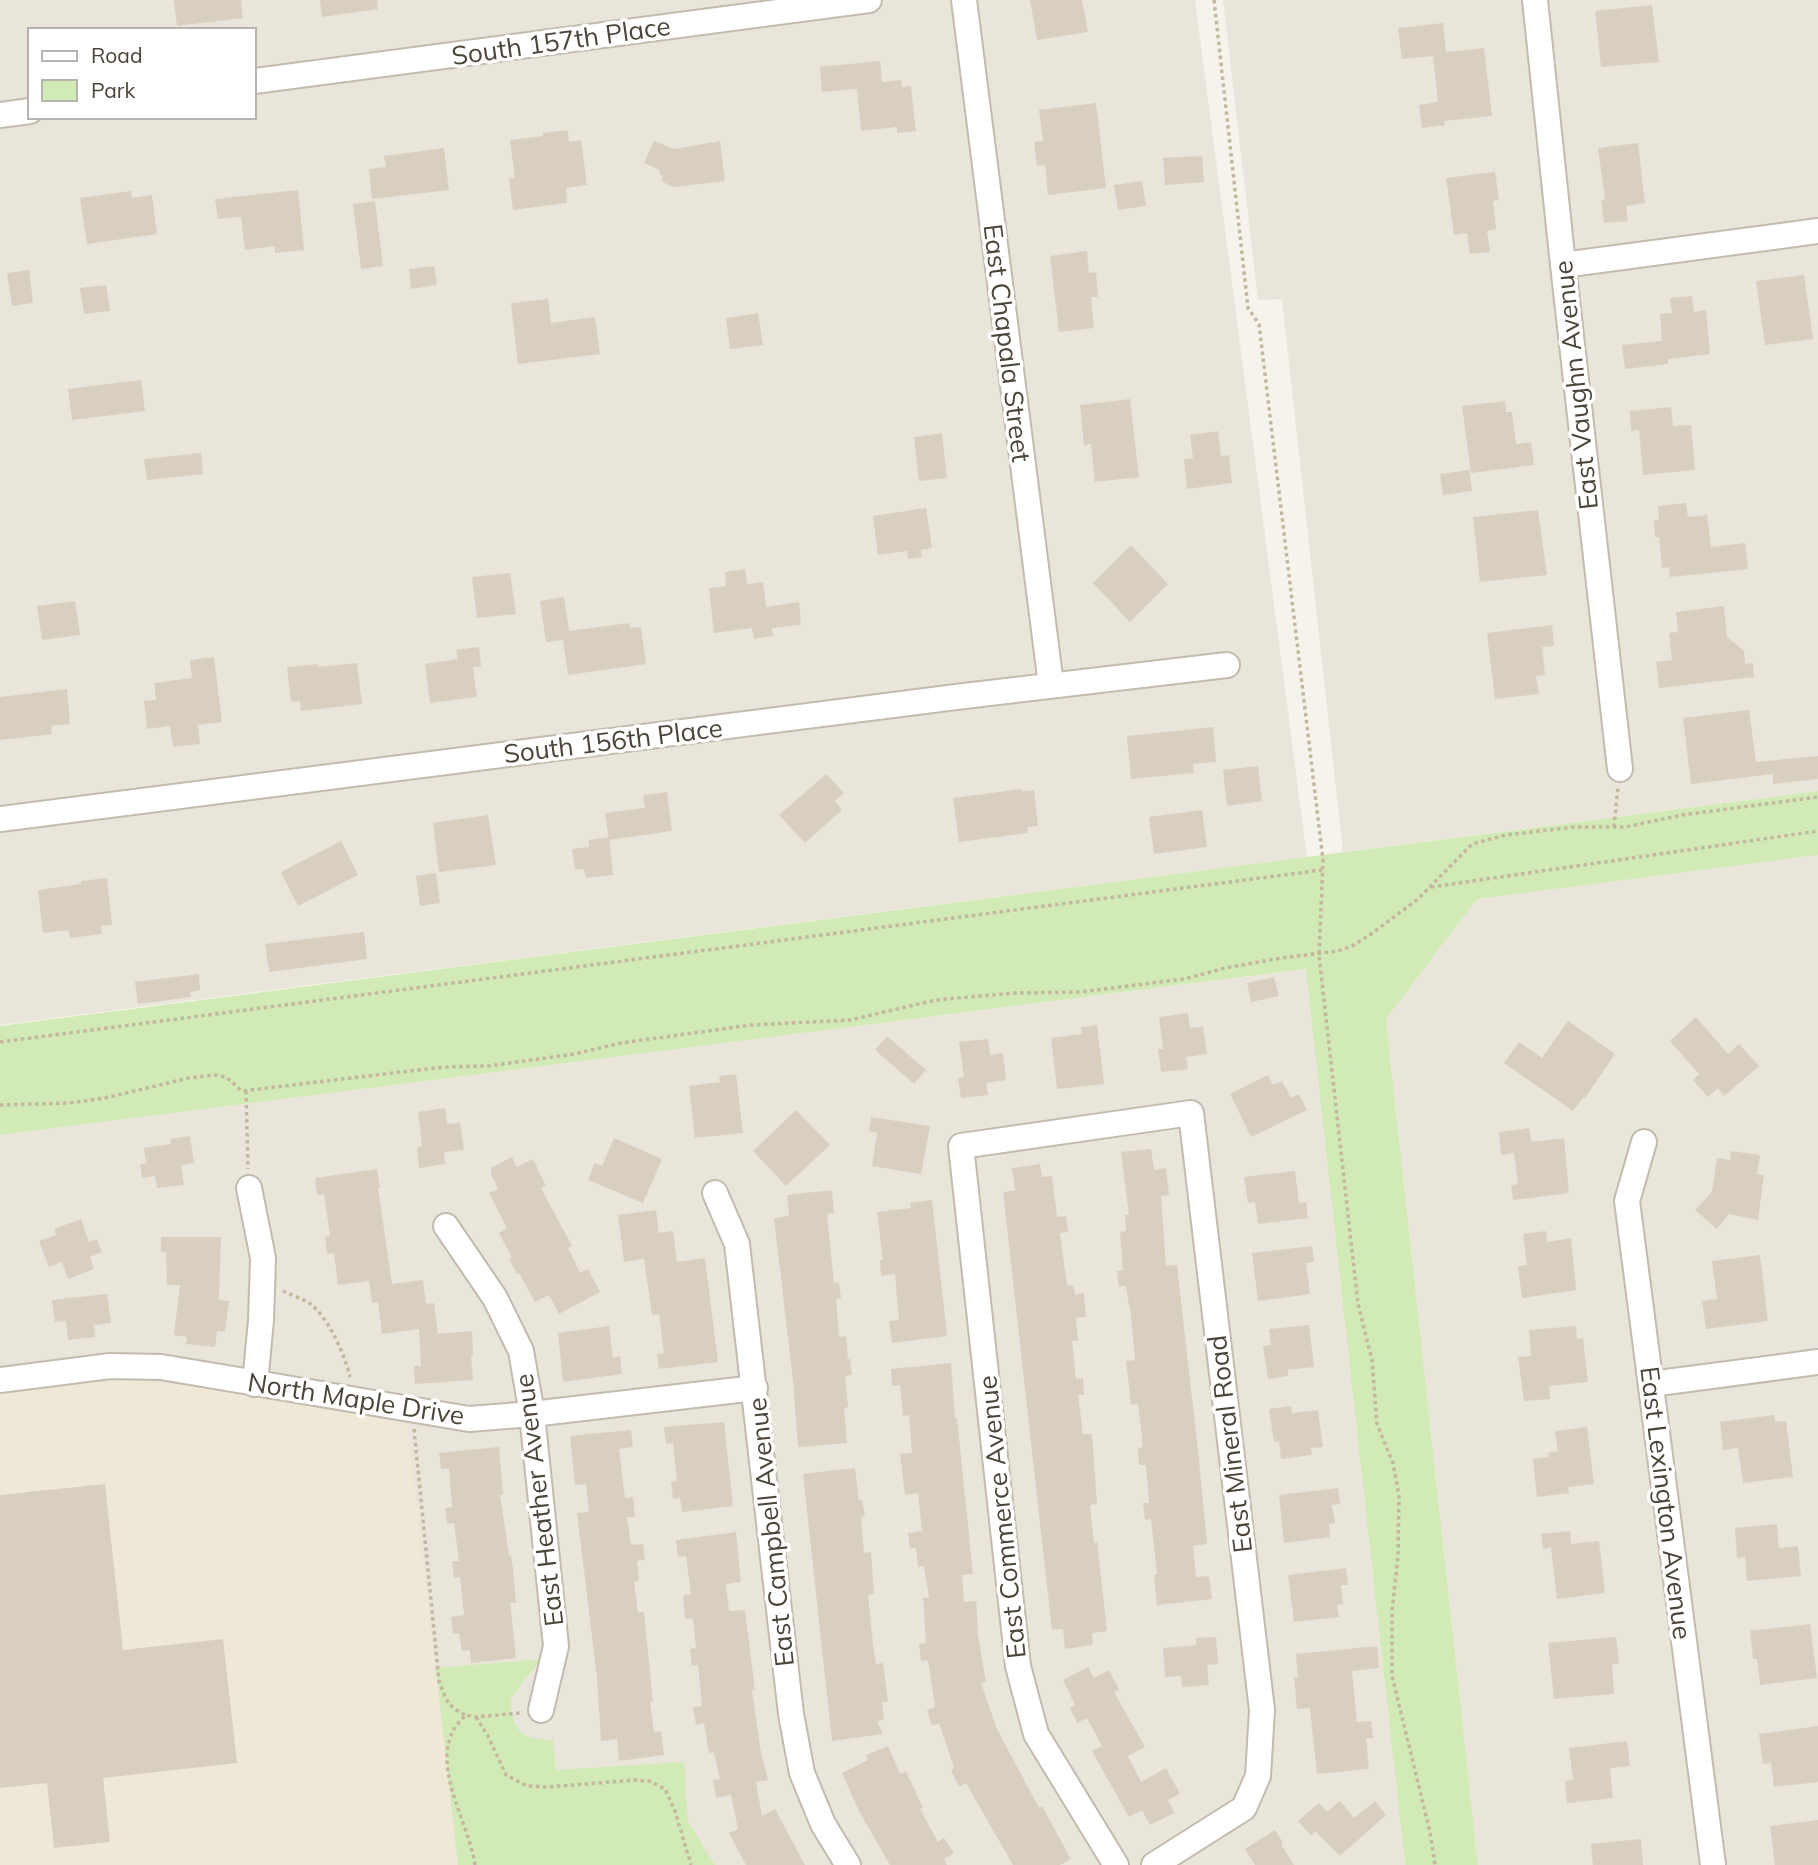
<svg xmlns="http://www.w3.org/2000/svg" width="1818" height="1865" viewBox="0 0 1818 1865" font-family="Mulish,sans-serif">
<rect width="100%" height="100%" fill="#f6f3ec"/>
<g fill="#eae5da" fill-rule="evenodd">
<path d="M0,0H1195L1307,857L0,1025ZM30,30H254V117H30Z"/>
<polygon points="1223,0 1818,0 1818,791 1343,852 1282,299 1258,300"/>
<polygon points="1818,855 1818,1865 1478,1865 1386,1019 1477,899"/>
<polygon points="1307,969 1405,1865 0,1865 0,1135"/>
</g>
<polygon fill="#efe8d6" points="148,1381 266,1397 407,1424 458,1865 0,1865 0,1393 95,1382"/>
<g fill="#d2eab5">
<polygon points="1818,791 1818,855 1477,899 1386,1019 1478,1865 1405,1865 1306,969 0,1135 0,1026"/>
<path d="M542,1659C536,1666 513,1693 511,1700C510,1705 512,1712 513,1717C516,1737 535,1740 553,1740L556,1770L684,1762L688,1822L715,1865H458L436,1668Z"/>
</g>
<g fill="#d8cfc1">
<polygon points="174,0 241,0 243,18 177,26"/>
<polygon points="320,0 377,0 378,9 322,17"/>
<polygon points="1030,0 1082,0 1088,32 1037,40"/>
<polygon points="1652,5 1659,62 1601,67 1595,11"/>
<polygon points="1443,23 1446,52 1484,48 1492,116 1444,121 1445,125 1422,128 1419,105 1438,102 1433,56 1402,59 1398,28"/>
<polygon points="880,61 882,82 901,80 902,87 911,86 916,131 897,133 897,127 861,131 857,89 822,92 820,67"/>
<polygon points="1096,103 1106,188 1048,195 1045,165 1037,166 1034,142 1043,141 1039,110"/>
<polygon points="568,130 569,142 581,140 587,185 566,188 567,203 513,210 509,178 515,178 510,140 543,136 543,133"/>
<polygon points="654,141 674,149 720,141 725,181 673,187 661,181 663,176 659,174 660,170 644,163"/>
<polygon points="1638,143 1645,203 1626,206 1628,221 1604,223 1601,200 1605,199 1598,148"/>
<polygon points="444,148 449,190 372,199 369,169 386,167 384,156"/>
<polygon points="1202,156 1204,182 1165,185 1163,158"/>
<polygon points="1495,172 1499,200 1493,201 1496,229 1487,231 1490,252 1470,254 1467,233 1454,235 1446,178"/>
<polygon points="1142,181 1146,206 1118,210 1114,185"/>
<polygon points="298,190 304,250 275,253 275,246 245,250 241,217 218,219 215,199"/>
<polygon points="131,191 132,198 152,195 157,234 87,244 80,198"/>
<polygon points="375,201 383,266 361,269 353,204"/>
<polygon points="1087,251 1089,273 1096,272 1098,297 1091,297 1094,328 1059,332 1050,256"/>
<polygon points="434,266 437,285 411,289 409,269"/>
<polygon points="29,270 33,303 12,306 7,273"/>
<polygon points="1804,275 1813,339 1765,345 1756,281"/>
<polygon points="106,285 110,311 84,314 80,288"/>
<polygon points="1692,296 1694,312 1706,310 1710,354 1668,359 1668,364 1625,369 1622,345 1662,341 1660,314 1672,313 1670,298"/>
<polygon points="548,299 551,323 595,317 600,354 518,364 511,303"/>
<polygon points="758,313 763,345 730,349 726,318"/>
<polygon points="141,380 145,411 72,420 68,389"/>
<polygon points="1130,399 1139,477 1095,482 1091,444 1084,445 1080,405"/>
<polygon points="1505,401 1506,412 1512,412 1516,444 1531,442 1534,465 1471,473 1462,406"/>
<polygon points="1671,407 1673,426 1691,425 1695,470 1643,475 1639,430 1631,431 1630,411"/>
<polygon points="1218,431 1221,456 1229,455 1232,483 1187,489 1184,459 1193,458 1190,435"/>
<polygon points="942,433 947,478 919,481 914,437"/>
<polygon points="201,453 203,474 147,480 144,459"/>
<polygon points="1469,470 1472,491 1443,495 1440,474"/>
<polygon points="1686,503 1688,517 1707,515 1711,547 1745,543 1748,569 1670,577 1669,567 1662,568 1659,537 1655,537 1654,520 1659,520 1658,506"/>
<polygon points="926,508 932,548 921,550 922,557 908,559 907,551 878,555 873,516"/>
<polygon points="1538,510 1547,575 1480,582 1473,517"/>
<polygon points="1131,545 1168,584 1130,622 1093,583"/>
<polygon points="745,569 747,584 763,582 766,607 799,602 801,625 772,628 773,636 754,639 752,628 714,633 709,588 726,586 725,572"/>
<polygon points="510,573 516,614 477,618 472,577"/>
<polygon points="564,597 569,631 629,623 630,628 641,627 646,664 568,675 563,640 546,642 540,601"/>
<polygon points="75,601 80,635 42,640 37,606"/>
<polygon points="1724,606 1727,637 1744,651 1745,664 1753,663 1754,677 1659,688 1656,662 1672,660 1669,633 1678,632 1676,612"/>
<polygon points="1552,625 1554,646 1542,647 1545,675 1536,676 1539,694 1495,699 1487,633"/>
<polygon points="479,647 481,666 473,667 477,697 430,703 425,664 458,659 456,650"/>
<polygon points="214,657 222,722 198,725 200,744 173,747 170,726 147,729 144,701 156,700 154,683 192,678 190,660"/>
<polygon points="357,663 362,704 301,711 300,701 291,702 287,667 318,664 318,667"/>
<polygon points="67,689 70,724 51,726 52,734 0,740 0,697"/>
<polygon points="1749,710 1756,762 1818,756 1818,779 1773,784 1773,774 1691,784 1683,718"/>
<polygon points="1213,727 1216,762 1193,764 1194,773 1131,779 1127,736"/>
<polygon points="1258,766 1262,801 1227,806 1223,770"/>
<polygon points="826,774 844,793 835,801 842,810 805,843 779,815"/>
<polygon points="1022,789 1022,791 1034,790 1038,826 1027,827 1028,833 959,842 953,798"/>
<polygon points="667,792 672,831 609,840 605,813 645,808 643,795"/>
<polygon points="1202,810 1207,847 1154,854 1149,817"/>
<polygon points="488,815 496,865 439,872 433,823"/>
<polygon points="609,837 613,875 586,878 584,869 575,870 572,849 589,847 589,840"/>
<polygon points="341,841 358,875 298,906 281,872"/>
<polygon points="436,873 440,903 420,906 416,876"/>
<polygon points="107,878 112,925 101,926 102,934 70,938 69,930 43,933 38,890 81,884 81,881"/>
<polygon points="364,932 367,959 269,972 265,944"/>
<polygon points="199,974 200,990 190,992 191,997 138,1004 135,982"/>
<polygon points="1274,977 1279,996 1251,1002 1247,983"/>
<polygon points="1188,1013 1190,1028 1203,1027 1207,1054 1186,1057 1188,1069 1161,1072 1158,1049 1163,1049 1159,1017"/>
<polygon points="1696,1017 1728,1054 1739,1044 1759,1066 1724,1096 1718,1088 1708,1097 1693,1080 1699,1074 1670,1041"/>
<polygon points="1568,1021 1615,1054 1585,1098 1584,1097 1573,1111 1504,1063 1519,1042 1542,1058"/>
<polygon points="1097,1025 1104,1084 1057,1089 1051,1038 1082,1034 1081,1027"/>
<polygon points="887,1036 926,1070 914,1084 875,1050"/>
<polygon points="988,1039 990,1055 1003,1053 1006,1080 986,1083 988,1095 961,1098 958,1078 964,1077 959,1042"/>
<polygon points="736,1074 743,1133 695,1138 689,1086 720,1082 719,1076"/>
<polygon points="1268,1075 1273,1085 1282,1081 1291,1098 1299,1094 1307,1110 1251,1137 1230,1094"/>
<polygon points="445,1108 447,1124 460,1123 464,1150 444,1152 445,1164 419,1168 417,1147 422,1146 418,1112"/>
<polygon points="796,1110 830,1145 786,1186 753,1151"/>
<polygon points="871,1117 930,1126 921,1174 872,1166 877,1133 869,1131"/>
<polygon points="1529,1128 1531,1142 1564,1138 1569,1193 1513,1200 1511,1185 1518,1184 1514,1153 1501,1155 1499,1132"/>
<polygon points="190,1136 194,1163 181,1165 184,1185 157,1188 155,1176 142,1178 140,1164 146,1163 144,1148 171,1144 170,1139"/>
<polygon points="614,1138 662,1159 643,1203 588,1180 595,1163 602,1166"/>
<polygon points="1151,1149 1154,1170 1166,1168 1169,1195 1161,1196 1166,1266 1177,1265 1199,1460 1207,1544 1193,1546 1196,1577 1209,1576 1212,1599 1157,1605 1154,1575 1157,1574 1151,1519 1145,1520 1143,1503 1149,1503 1146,1465 1139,1465 1138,1448 1143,1447 1138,1404 1131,1405 1128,1377 1126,1361 1135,1360 1130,1306 1129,1306 1126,1286 1119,1287 1117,1271 1123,1270 1120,1232 1126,1231 1125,1215 1129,1215 1121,1152"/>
<polygon points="1731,1151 1760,1155 1757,1174 1764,1175 1758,1220 1729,1214 1717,1229 1695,1210 1712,1192 1717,1158 1730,1160"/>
<polygon points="512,1157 517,1167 533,1159 546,1186 541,1188 572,1246 568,1248 580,1273 588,1269 600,1292 559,1314 549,1295 535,1302 519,1273 517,1274 509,1259 512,1258 499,1233 507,1228 489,1193 498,1189 491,1174 491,1168"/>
<polygon points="1040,1164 1042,1177 1052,1176 1057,1217 1066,1216 1068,1232 1060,1233 1067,1286 1073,1285 1075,1295 1084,1293 1086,1317 1076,1318 1078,1341 1072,1341 1076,1379 1083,1378 1084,1395 1078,1395 1083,1434 1092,1434 1097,1504 1090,1505 1094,1543 1097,1542 1107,1631 1092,1633 1093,1645 1065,1649 1063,1629 1052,1630 1003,1192 1018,1190 1015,1189 1012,1168"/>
<polygon points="377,1169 380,1188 378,1188 392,1284 423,1280 426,1304 434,1303 438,1334 472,1331 473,1355 471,1355 473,1380 415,1384 414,1366 421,1366 419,1329 382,1334 378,1302 372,1303 369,1281 338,1285 334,1253 327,1254 325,1237 330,1236 324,1194 317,1195 315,1178"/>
<polygon points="1295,1171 1299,1203 1306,1202 1308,1218 1258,1224 1255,1202 1248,1203 1244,1177"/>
<polygon points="832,1190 834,1213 827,1214 834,1283 839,1282 841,1298 836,1299 839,1337 846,1336 848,1359 850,1359 852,1375 845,1376 848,1407 844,1408 847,1443 798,1447 793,1381 774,1218 789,1216 787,1195"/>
<polygon points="932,1200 947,1336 892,1343 889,1321 899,1320 895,1274 881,1276 880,1260 883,1260 877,1212 911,1208 910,1203"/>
<polygon points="656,1210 659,1233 673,1231 677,1262 705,1258 718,1362 659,1369 657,1354 664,1353 659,1314 652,1315 644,1259 624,1262 618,1215"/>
<polygon points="81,1219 89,1242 97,1239 102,1252 90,1257 94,1269 68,1279 62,1262 49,1267 39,1241 56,1235 54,1229"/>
<polygon points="1546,1231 1547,1242 1571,1238 1576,1290 1522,1298 1518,1266 1527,1265 1523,1234"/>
<polygon points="161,1237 221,1237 219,1300 229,1301 225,1332 217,1331 215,1347 186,1344 187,1337 174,1335 180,1285 167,1285 166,1252 161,1252"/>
<polygon points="1312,1246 1314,1262 1306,1263 1310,1294 1258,1301 1252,1253"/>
<polygon points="1760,1255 1768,1321 1706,1329 1702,1301 1717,1299 1712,1261"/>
<polygon points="107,1294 111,1323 94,1325 95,1337 68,1340 66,1321 55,1322 52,1300"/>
<polygon points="1309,1325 1314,1367 1288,1370 1288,1376 1268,1379 1263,1346 1271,1345 1269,1329"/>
<polygon points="609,1326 613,1358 620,1356 622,1374 563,1382 558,1333"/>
<polygon points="1576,1326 1577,1339 1583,1338 1588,1382 1549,1386 1550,1399 1524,1401 1518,1357 1531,1356 1529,1330"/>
<polygon points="951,1363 955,1418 957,1418 973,1574 962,1575 964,1602 976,1601 978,1629 977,1629 986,1682 981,1683 997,1729 1039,1808 1042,1806 1071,1859 1060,1865 1013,1865 966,1783 959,1787 951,1770 954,1768 939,1723 932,1726 927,1710 935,1707 928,1660 921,1661 919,1644 926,1643 923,1598 929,1598 924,1566 918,1567 916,1548 910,1549 908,1533 922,1531 918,1493 905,1495 900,1454 912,1453 909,1415 903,1416 900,1385 892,1386 891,1369"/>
<polygon points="1291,1406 1292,1413 1318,1410 1323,1447 1311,1448 1312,1455 1281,1459 1279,1441 1274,1442 1269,1409"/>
<polygon points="1774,1415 1775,1422 1786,1421 1793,1477 1743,1483 1738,1448 1723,1450 1720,1422"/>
<polygon points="724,1422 733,1506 682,1512 680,1498 673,1499 671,1482 677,1481 673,1443 666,1444 664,1427"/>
<polygon points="1587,1427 1594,1484 1568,1487 1569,1493 1537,1497 1533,1459 1549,1457 1548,1453 1558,1451 1555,1431"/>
<polygon points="631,1430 633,1447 619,1449 625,1498 633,1497 635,1517 627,1517 631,1545 643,1544 645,1560 637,1561 639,1581 634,1582 638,1613 644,1612 653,1702 650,1702 654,1732 661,1731 664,1755 619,1761 617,1739 601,1741 597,1678 577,1513 589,1512 586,1484 575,1485 570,1436"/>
<polygon points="499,1447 503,1495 500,1495 509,1555 511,1555 513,1569 516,1603 510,1603 516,1658 471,1663 470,1650 462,1651 459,1633 453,1634 451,1617 464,1615 460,1577 454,1578 452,1561 459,1561 454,1523 447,1524 445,1508 452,1507 449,1468 441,1469 439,1453"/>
<polygon points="855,1468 859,1500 862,1500 865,1516 861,1517 864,1553 871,1552 874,1594 868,1595 873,1644 876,1664 883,1663 888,1702 882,1702 884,1720 877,1721 883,1734 832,1741 803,1474"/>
<polygon points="105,1484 123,1650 223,1639 237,1763 103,1778 110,1842 54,1848 47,1783 0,1788 0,1495"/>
<polygon points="1338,1488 1340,1504 1332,1505 1335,1523 1329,1524 1330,1537 1284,1543 1279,1495"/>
<polygon points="1777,1524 1779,1548 1798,1546 1801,1576 1747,1581 1745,1557 1737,1558 1735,1528"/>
<polygon points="1570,1531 1571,1544 1599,1541 1605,1593 1557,1599 1551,1547 1543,1549 1541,1534"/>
<polygon points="736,1532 741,1582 726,1584 729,1611 745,1610 755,1690 752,1690 761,1753 768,1780 756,1782 762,1816 775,1809 805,1865 746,1865 729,1833 738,1829 731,1795 716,1798 713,1780 720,1779 714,1752 709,1753 704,1723 696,1725 693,1707 702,1706 698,1665 692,1666 690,1649 696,1648 693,1618 685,1619 683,1595 691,1594 686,1556 678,1557 676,1540"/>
<polygon points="1346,1568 1348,1585 1341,1585 1343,1604 1337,1605 1339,1617 1294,1622 1288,1575"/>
<polygon points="1810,1624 1817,1678 1760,1685 1757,1659 1753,1659 1750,1631"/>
<polygon points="1216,1637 1218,1664 1207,1665 1209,1685 1182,1687 1181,1676 1165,1677 1163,1648 1196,1645 1196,1638"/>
<polygon points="1616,1637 1619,1664 1612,1664 1614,1694 1554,1699 1548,1643"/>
<polygon points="1377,1646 1379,1668 1352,1671 1357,1722 1371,1721 1373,1738 1366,1738 1369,1769 1317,1774 1310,1708 1297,1709 1294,1677 1298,1677 1296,1654"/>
<polygon points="1088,1667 1094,1678 1109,1670 1119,1689 1114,1692 1145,1747 1128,1756 1141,1782 1166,1768 1180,1794 1168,1800 1174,1813 1150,1825 1142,1810 1129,1817 1092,1751 1102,1746 1087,1718 1077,1723 1070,1708 1075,1705 1063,1680"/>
<polygon points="1818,1726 1818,1782 1774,1787 1771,1763 1763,1764 1759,1734"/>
<polygon points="1627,1741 1630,1766 1610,1768 1613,1798 1567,1803 1565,1781 1573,1780 1569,1748"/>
<polygon points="888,1746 900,1774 906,1771 923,1808 920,1809 938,1842 944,1838 954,1853 944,1859 947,1865 890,1865 859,1811 842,1773 868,1760 866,1755"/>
<polygon points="1340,1801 1354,1818 1375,1801 1386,1815 1340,1856 1315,1831 1312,1836 1298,1821 1319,1803 1327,1812"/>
<polygon points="1818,1820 1818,1865 1775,1865 1770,1826"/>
<polygon points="1275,1830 1282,1841 1282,1846 1294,1865 1255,1865 1245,1849"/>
<polygon points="1641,1839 1643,1865 1593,1865 1591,1844"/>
</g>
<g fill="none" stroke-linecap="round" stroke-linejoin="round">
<defs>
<g id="minor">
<polyline points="964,0 1051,685"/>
<polyline points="1535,0 1563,265 1620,769"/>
<polyline points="254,81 869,0"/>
<polyline points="0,115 30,111"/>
<polyline points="1563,265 1818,231"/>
<polyline points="0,819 956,697 1227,665"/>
<polyline points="1644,1142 1627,1201 1713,1865"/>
<polyline points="249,1188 263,1258 261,1320 255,1384"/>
<polyline points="715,1193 737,1244 791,1714 802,1773 823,1824 848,1865"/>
<polyline points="446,1226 495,1298 521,1351 532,1414 556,1646 541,1710"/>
<polyline points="0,1380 110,1366 161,1367 469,1419 532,1414 755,1388"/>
<polyline points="1651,1384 1818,1362"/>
<polyline points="1116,1865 1036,1734 1018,1666 961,1146 1191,1113 1262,1710 1258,1776 1244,1808 1154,1865"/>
</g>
</defs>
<use href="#minor" stroke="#c2bbae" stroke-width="28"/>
<g stroke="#c4b79f" stroke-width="3.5" stroke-dasharray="3.5 3.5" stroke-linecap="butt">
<polyline points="1214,0 1248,308 1259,324 1323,860 1319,955 1358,1304 1372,1360 1377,1424 1393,1463 1399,1496 1398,1556 1392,1612 1392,1676 1430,1832 1435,1865"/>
<polyline points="1614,827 1618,787"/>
<polyline points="1431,887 1818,831"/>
<polyline points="0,1042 1322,870"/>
<polyline points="246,1091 248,1169"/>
<polyline points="0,1105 69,1103 105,1098 189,1078 214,1075 226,1077 242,1091 443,1067 489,1066 574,1054 621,1043 751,1025 850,1020 936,1000 1014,993 1080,992 1184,979 1225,968 1281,958 1338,951 1352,946 1371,934 1418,899 1472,844 1506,835 1575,827 1625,827 1682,815 1818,797"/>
<path d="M283,1291C291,1295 301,1298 309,1303C328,1316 345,1355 350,1377"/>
<path d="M414,1429L439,1681C446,1699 447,1707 466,1715"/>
<polyline points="476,1717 488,1736 506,1775 527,1786 548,1787 635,1780 649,1781 665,1789 675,1811 691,1865"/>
<path d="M475,1865C469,1819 421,1754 466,1715L476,1717L520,1713"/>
</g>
<use href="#minor" stroke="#fff" stroke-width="24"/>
</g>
<g text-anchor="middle" stroke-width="7" stroke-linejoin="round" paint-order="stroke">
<g font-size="26" fill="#4b4439" stroke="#fff">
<text transform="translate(561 41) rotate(-8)" y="9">South 157th Place</text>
<text transform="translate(1007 343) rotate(83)" y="9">East Chapala Street</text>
<text transform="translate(1576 385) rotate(-96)" y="9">East Vaughn Avenue</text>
<text transform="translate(613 741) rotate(-7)" y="9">South 156th Place</text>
<text transform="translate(356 1399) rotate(9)" y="9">North Maple Drive</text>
<text transform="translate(1230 1444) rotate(-97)" y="9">East Mineral Road</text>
<text transform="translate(539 1500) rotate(-97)" y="9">East Heather Avenue</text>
<text transform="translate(1666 1503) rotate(83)" y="9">East Lexington Avenue</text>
<text transform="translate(1002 1517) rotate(-96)" y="9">East Commerce Avenue</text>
<text transform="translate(771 1532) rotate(-96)" y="9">East Campbell Avenue</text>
</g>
</g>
<rect x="28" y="28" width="228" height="91" fill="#ffffff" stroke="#b7b4b0" stroke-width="2"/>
<rect x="42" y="51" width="35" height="10" fill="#ffffff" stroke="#b7b4b0" stroke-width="2"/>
<text x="91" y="63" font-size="21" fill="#4b4439">Road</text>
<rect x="42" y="80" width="35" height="21" fill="#d2eab5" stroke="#b7b4b0" stroke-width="2"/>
<text x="91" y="98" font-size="21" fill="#4b4439">Park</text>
</svg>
